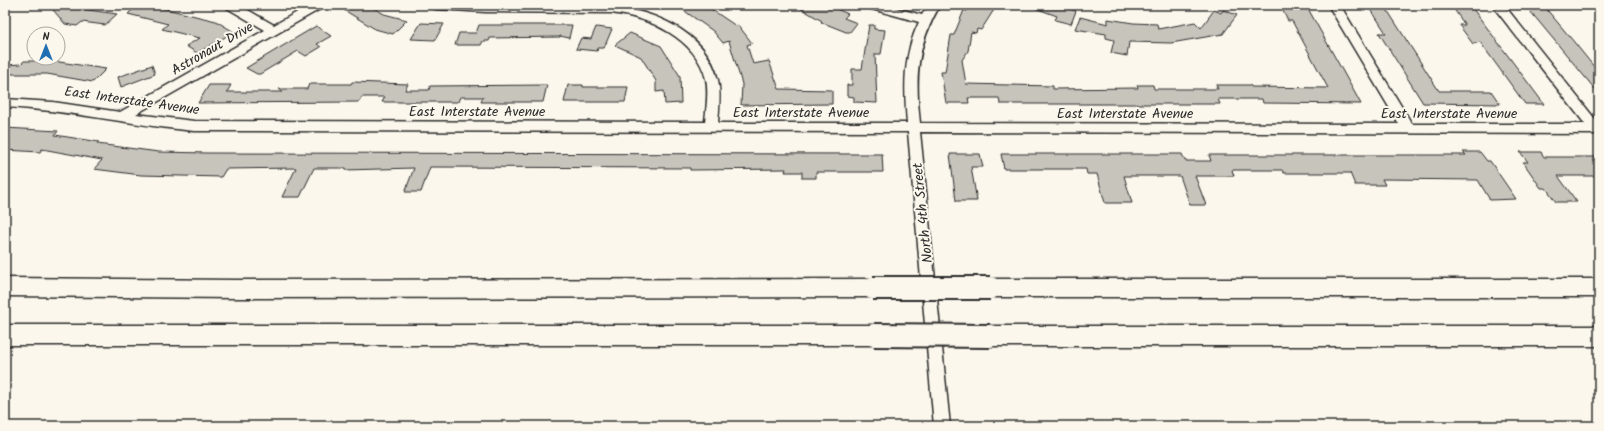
<svg xmlns="http://www.w3.org/2000/svg" width="1604" height="431" viewBox="0 0 1604 431" font-family="Kalam,sans-serif">
<rect width="100%" height="100%" fill="#fbf7ec"/>
<filter id="ink" filterUnits="userSpaceOnUse"><feTurbulence type="fractalNoise" baseFrequency=".025" numOctaves="2"/><feDisplacementMap in="SourceGraphic" scale="8" xChannelSelector="R" yChannelSelector="G"/><feConvolveMatrix kernelMatrix="1 2 1 2 8 2 1 2 1" color-interpolation-filters="sRGB"/></filter>
<g filter="url(#ink)">
<g fill="#c7c4bc" stroke="#2b2b2b">
<polygon points="49,5 78,5 81,9 117,14 105,25 82,22 77,26 65,24"/>
<polygon points="137,5 162,8 216,21 234,32 197,53 186,46 200,38 162,29 168,24 128,14"/>
<polygon points="353,5 369,5 384,14 407,20 393,34 375,29 344,10"/>
<polygon points="676,5 705,5 736,26 738,25 752,43 747,45 753,64 769,61 779,89 832,90 832,104 741,105 742,84 729,41 723,43 713,31"/>
<polygon points="795,5 828,5 848,14 844,18 857,23 850,32 846,32 821,22 822,21"/>
<polygon points="971,5 997,5 981,30 977,29 976,33 971,32 968,51 962,60 966,84 1053,86 1053,89 1138,88 1137,85 1153,85 1154,89 1218,89 1216,85 1250,85 1251,87 1328,88 1292,21 1288,21 1280,5 1306,5 1361,104 1263,103 1262,99 1218,99 1220,104 1000,104 999,98 968,98 969,103 946,103 941,72 945,72 951,35 954,35 964,10 967,11"/>
<polygon points="1036,5 1054,5 1076,11 1071,24 1055,20 1057,16 1035,8"/>
<polygon points="1368,5 1384,5 1439,91 1491,91 1500,104 1423,103 1379,33 1386,33"/>
<polygon points="1451,5 1470,5 1544,104 1525,104 1480,42 1473,44 1459,25 1465,25"/>
<polygon points="1525,5 1543,5 1574,42 1599,73 1599,94"/>
<polygon points="1214,10 1221,13 1223,10 1237,15 1223,34 1171,43 1129,42 1127,56 1111,53 1114,40 1106,38 1106,34 1075,29 1080,17 1108,24 1108,19 1133,23 1157,24 1158,29 1195,22 1201,28"/>
<polygon points="421,23 444,24 435,40 411,39"/>
<polygon points="479,25 572,25 569,38 560,36 560,37 490,38 489,41 483,41 481,45 455,45 459,33 476,33"/>
<polygon points="869,25 874,25 874,29 885,30 881,54 875,54 877,103 854,102 854,97 847,96 847,85 852,85 852,69 862,69"/>
<polygon points="316,26 331,36 317,44 321,47 306,56 298,51 260,74 257,74 246,68"/>
<polygon points="596,27 612,29 604,48 598,48 597,51 576,49 581,38 591,39"/>
<polygon points="630,33 661,46 680,76 681,103 665,104 664,91 656,92 656,81 641,57 615,45"/>
<polygon points="24,61 53,61 106,69 93,82 47,74 5,74 5,65 21,64"/>
<polygon points="152,65 155,74 121,87 118,77"/>
<polygon points="352,82 408,84 405,90 429,90 430,86 547,85 543,102 481,102 483,97 460,97 458,102 382,102 385,97 362,97 359,102 198,103 209,85 231,85 227,92 283,92 279,89 307,89 309,84 351,84"/>
<polygon points="568,85 583,85 583,87 628,87 625,102 564,102"/>
<polygon points="5,128 58,131 55,135 99,142 97,144 159,152 207,153 882,154 883,172 816,172 816,178 802,178 802,172 785,172 786,169 690,170 690,168 430,167 421,192 405,192 414,168 345,170 346,168 314,168 300,197 282,197 296,168 226,169 221,177 141,175 94,169 102,160 42,149 40,152 5,150"/>
<polygon points="1463,152 1480,152 1487,161 1490,161 1516,199 1490,200 1478,180 1382,179 1385,185 1355,185 1350,173 1284,173 1282,170 1232,170 1234,176 1195,176 1206,205 1190,205 1180,176 1124,176 1132,203 1105,203 1097,174 1087,174 1086,169 1004,169 1001,154 1182,154 1185,161 1211,161 1209,155 1466,155"/>
<polygon points="1520,152 1541,152 1544,157 1599,157 1599,176 1558,176 1577,202 1556,202 1546,188 1541,188 1523,162 1528,162"/>
<polygon points="950,154 980,154 983,167 971,167 977,201 956,201"/>
</g>
<g fill="none" stroke-linecap="round" stroke-linejoin="round">
<defs>
<path id="minor" d="M225,5H239L274,25L310,5H324L322,8L136,114L194,121L705,122C706,109 709,93 706,79C696,38 649,17 611,13L485,12L436,9L432,8L430,5H599C646,8 706,28 718,80C721,93 719,109 718,123H907C904,87 903,55 919,22L868,8L866,5H885L922,15L928,5H940C916,47 915,77 920,123L1399,124L1328,5H1340L1412,124H1585L1492,5H1504L1599,124V134L920,132L950,426H934L908,132L194,131C131,125 69,110 5,107V99L53,102L120,112L265,30L227,8Z"/>
<g id="highway">
<polygon points="5,278 236,280 873,279 881,281 884,288 881,295 873,297 236,298 5,296"/>
<polygon points="990,279 1599,279 1599,297 990,297 982,295 979,288 982,281"/>
<polygon points="5,325 874,325 882,328 886,335 882,342 874,345 5,345"/>
<polygon points="990,326 1599,326 1599,346 990,346 982,343 978,336 982,329"/>
</g>
</defs>
<use href="#minor" stroke="#2b2b2b" stroke-width="3"/>
<use href="#highway" stroke="#2b2b2b" stroke-width="3"/>
<use href="#minor" fill="#fbf7ec" fill-rule="evenodd"/>
<use href="#highway" fill="#fbf7ec" fill-rule="evenodd"/>
<defs>
<g id="highway-bridge">
<polyline points="873,288 990,288"/>
<polyline points="874,335 990,336"/>
</g>
</defs>
<use href="#highway-bridge" stroke="#2b2b2b" stroke-width="26" stroke-linecap="butt"/>
<use href="#highway-bridge" stroke="#fbf7ec" stroke-width="22"/>
</g>
</g>
<g text-anchor="middle" stroke-width="4" stroke-linejoin="round" paint-order="stroke">
<g font-size="14" fill="#2b2b2b" stroke="#fbf7ec">
<text transform="translate(212 48) rotate(-30)" y="5">Astronaut Drive</text>
<text transform="translate(132 100) rotate(8)" y="5">East Interstate Avenue</text>
<text x="477" y="116">East Interstate Avenue</text>
<text x="801" y="117">East Interstate Avenue</text>
<text x="1125" y="118">East Interstate Avenue</text>
<text x="1449" y="118">East Interstate Avenue</text>
<text transform="translate(922 213) rotate(-96)" y="5">North 4th Street</text>
</g>
</g>
<rect width="1604" height="431" fill="none" stroke="#fbf7ec" stroke-width="20"/>
<rect x="10" y="10" width="1584" height="411" fill="none" stroke="#2b2b2b" stroke-width="1.5" filter="url(#ink)"/>
<g transform="translate(46 46)"><circle r="19" fill="#fbf7ec" stroke="#a8a59f"/>
<path d="M0-3L7 15L0 10L-7 15Z" fill="#1f6fb2"/>
<text y="-6" font-size="11" font-weight="bold" text-anchor="middle" fill="#2b2b2b">N</text>
</g>
</svg>
